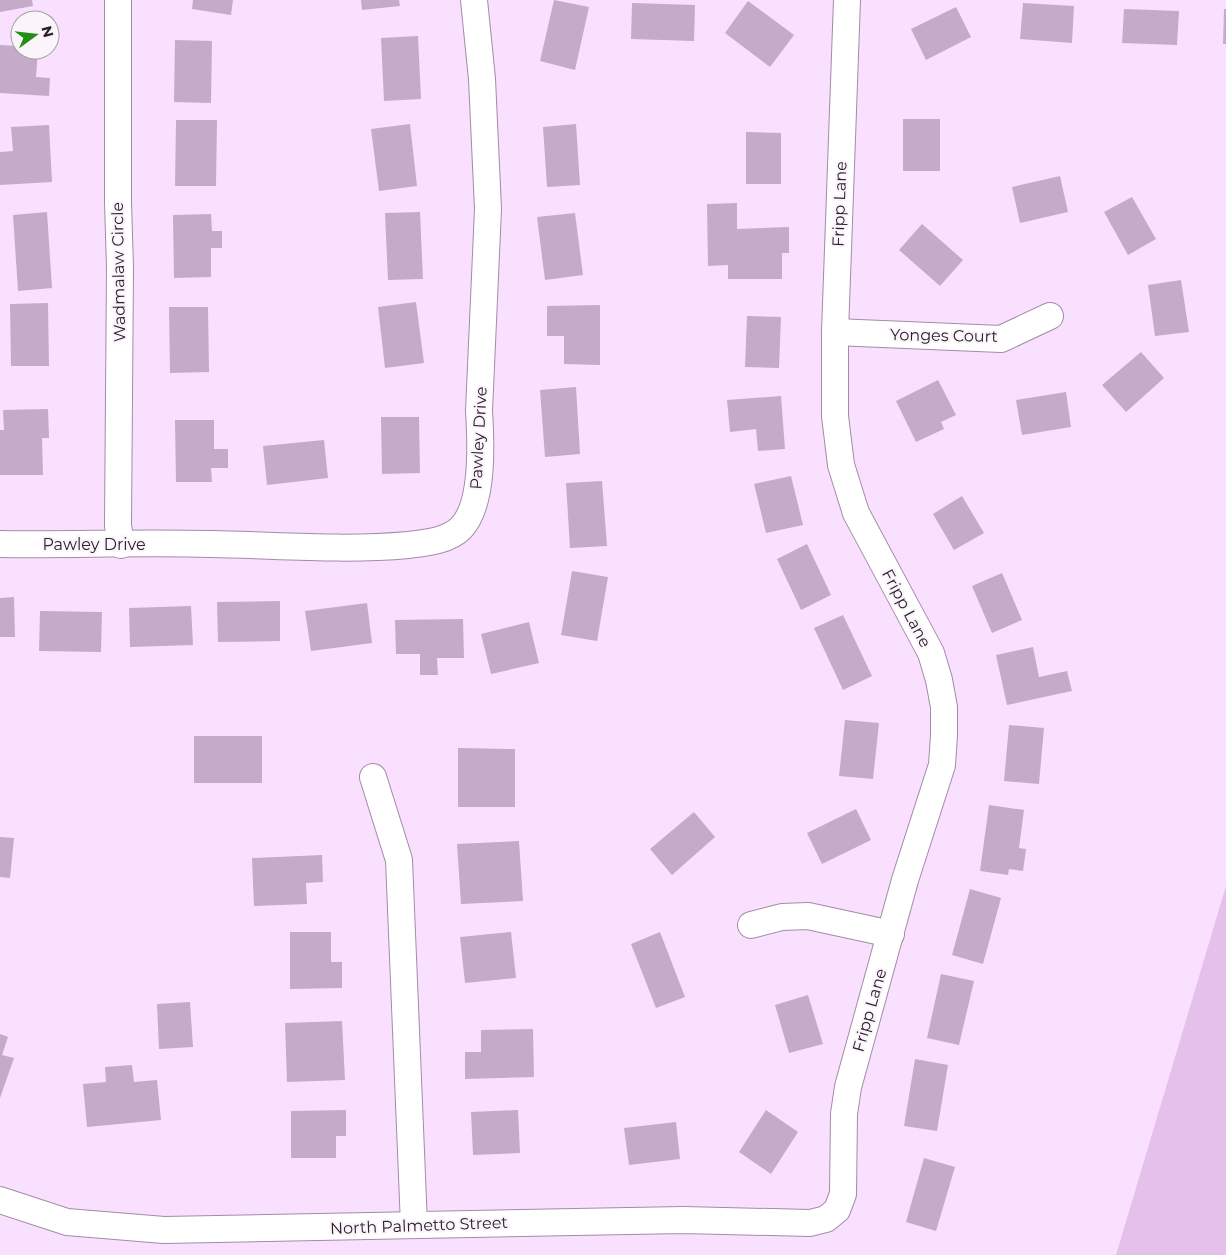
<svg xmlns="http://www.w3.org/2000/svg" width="1226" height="1255" viewBox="0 0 1226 1255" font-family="Montserrat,sans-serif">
<rect width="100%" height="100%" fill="#fae0ff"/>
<polygon fill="#e4c0ea" points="1226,886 1226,1255 1116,1255"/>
<g fill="#c4abc8">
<polygon points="0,0 32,0 33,6 0,12"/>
<polygon points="193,0 233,0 231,15 192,9"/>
<polygon points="361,0 399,0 400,6 362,10"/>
<polygon points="554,0 589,7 575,70 540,61"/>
<polygon points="748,1 794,35 770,67 725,33"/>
<polygon points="632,3 695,5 694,41 631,39"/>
<polygon points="1023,3 1074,6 1072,43 1020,39"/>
<polygon points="956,7 971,37 926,60 911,29"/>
<polygon points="1124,9 1179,11 1177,45 1122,43"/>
<polygon points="1224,9 1226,9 1226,44 1223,44"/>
<polygon points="418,36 421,99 384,101 381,38"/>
<polygon points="175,40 212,41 211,103 174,102"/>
<polygon points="0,45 20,46 20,50 38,50 36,77 50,78 49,96 0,93"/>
<rect x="903" y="119" width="37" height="52"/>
<polygon points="176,120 217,120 216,186 175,186"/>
<polygon points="410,124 417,186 379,191 371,129"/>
<polygon points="576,124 580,185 547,187 543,127"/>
<polygon points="49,125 52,182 0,185 0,152 13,151 11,127"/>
<polygon points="746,132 781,133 781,184 746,184"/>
<polygon points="1060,176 1068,212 1020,223 1012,187"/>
<polygon points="1132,197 1156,239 1128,255 1104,212"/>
<polygon points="737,203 737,229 789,227 789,253 782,253 782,279 728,279 728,265 708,266 707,204"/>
<polygon points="47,212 52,288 18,291 13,215"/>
<polygon points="420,212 423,279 388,280 385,213"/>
<polygon points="575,213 583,275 545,280 537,217"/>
<polygon points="211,214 212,231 222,231 222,248 211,248 211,277 174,278 173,215"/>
<polygon points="922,224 963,260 940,286 899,250"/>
<polygon points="1181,280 1189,332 1155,336 1148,285"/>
<polygon points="416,302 424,363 385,368 378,307"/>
<polygon points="48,303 49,366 11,366 10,304"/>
<polygon points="600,305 600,365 564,364 564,336 547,336 547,306"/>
<polygon points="169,307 208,307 209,372 170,373"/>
<polygon points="747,316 781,317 779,368 745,367"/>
<polygon points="1141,352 1164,378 1126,412 1102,385"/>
<polygon points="938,380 956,415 941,422 944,429 916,442 896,401"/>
<polygon points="576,387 580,454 545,457 540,390"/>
<polygon points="1066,392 1071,427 1022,435 1016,400"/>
<polygon points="781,396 785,449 758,451 756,429 730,432 727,400"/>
<polygon points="48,409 49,438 42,438 43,475 0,475 0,430 4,430 3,410"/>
<polygon points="381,417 419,417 420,473 382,474"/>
<polygon points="175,420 214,420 214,449 228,449 228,468 211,468 212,482 176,482"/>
<polygon points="324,440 328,478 267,485 263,446"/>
<polygon points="791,476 803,525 766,533 754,484"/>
<polygon points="602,481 607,546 570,548 566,483"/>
<polygon points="962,496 984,533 954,550 933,514"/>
<polygon points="807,544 831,595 801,610 777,559"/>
<polygon points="572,571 608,577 597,641 561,635"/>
<polygon points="1002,573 1022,620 992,633 972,586"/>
<polygon points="14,597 15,637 0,637 0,598"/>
<polygon points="280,601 280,641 218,642 217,602"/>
<polygon points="367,603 372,643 311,651 305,611"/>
<polygon points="191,606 193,645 130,647 129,608"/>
<polygon points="40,611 102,612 101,652 39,651"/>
<polygon points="843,615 872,676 843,690 814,628"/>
<polygon points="463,619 464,658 437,658 438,675 420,675 420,654 396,654 395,620"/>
<polygon points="529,622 539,663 491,674 481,634"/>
<polygon points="1033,647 1039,677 1067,671 1072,691 1007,705 996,655"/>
<polygon points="845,720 879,723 873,779 839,776"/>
<polygon points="1009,725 1044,728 1039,784 1004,781"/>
<rect x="194" y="736" width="68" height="47"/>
<polygon points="458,748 515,749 515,807 458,807"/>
<polygon points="989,805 1024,810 1019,848 1026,849 1023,871 1009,869 1008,875 980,871"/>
<polygon points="856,809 871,840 822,864 807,833"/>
<polygon points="694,812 715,837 672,875 650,849"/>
<polygon points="0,837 14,838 10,878 0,877"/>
<polygon points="519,841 523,901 461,904 457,844"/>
<polygon points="322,855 323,882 306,883 307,904 254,906 252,858"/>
<polygon points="970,889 1001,898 983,964 952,955"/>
<polygon points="290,932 331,932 331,962 342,962 342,988 290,989"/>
<polygon points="511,932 516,978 465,983 460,937"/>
<polygon points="660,932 685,997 656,1008 631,944"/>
<polygon points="941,974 974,981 959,1045 927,1038"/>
<polygon points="808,995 823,1044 789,1053 775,1005"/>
<polygon points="190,1002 193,1047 159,1049 157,1004"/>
<polygon points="342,1021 345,1080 287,1082 285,1023"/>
<polygon points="533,1029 534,1077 465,1079 465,1052 481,1052 481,1030"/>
<polygon points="0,1034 8,1037 2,1055 14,1058 0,1098"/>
<polygon points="915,1059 948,1065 937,1131 904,1126"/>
<polygon points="132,1065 134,1082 157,1080 161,1120 87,1127 83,1084 106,1082 105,1067"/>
<polygon points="346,1110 346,1136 336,1136 336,1158 291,1158 291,1111"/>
<polygon points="518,1110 520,1153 473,1155 471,1112"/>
<polygon points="766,1110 798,1132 771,1174 739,1152"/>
<polygon points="676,1122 680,1159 629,1165 624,1128"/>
<polygon points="924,1158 955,1167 936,1231 906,1222"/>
</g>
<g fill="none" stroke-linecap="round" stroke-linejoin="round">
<defs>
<g id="street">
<polyline points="118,0 118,202 120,268 118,525 121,545"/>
<polyline points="835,332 1001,339 1050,316"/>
<path d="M0,544C70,545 141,542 211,544C276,545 343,551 408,545C425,543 448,541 461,528C484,504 481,442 479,411L488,209L482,79L474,0"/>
<polyline points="373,777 399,860 414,1225"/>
<polyline points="751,925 782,917 808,916 891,934"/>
<polyline points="0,1200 67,1222 164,1230 683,1220 810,1223 826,1219 837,1210 843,1194 844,1114 848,1087 905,880 942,765 944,735 944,707 939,680 931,653 856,513 841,465 835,416 835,332 847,0"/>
</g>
</defs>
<use href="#street" stroke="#a38ba7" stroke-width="28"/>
<use href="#street" stroke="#fff" stroke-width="26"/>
</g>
<g text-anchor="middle" stroke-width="4.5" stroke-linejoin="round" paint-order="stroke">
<g font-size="16" fill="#2b212d" stroke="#fbf5fb">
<text transform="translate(839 204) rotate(-88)" y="6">Fripp Lane</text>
<text transform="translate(118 272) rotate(-91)" y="6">Wadmalaw Circle</text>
<text transform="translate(944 335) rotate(1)" y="6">Yonges Court</text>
<text transform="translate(478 438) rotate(-87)" y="6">Pawley Drive</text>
<text x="94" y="550">Pawley Drive</text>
<text transform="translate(907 608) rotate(62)" y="6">Fripp Lane</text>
<text transform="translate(869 1010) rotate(-74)" y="6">Fripp Lane</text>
<text transform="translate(419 1225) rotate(-2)" y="6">North Palmetto Street</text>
</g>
</g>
<g transform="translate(35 35) rotate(75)"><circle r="24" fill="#fbf5fb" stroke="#a8a0a9"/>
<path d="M0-4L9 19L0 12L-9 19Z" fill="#238f14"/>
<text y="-8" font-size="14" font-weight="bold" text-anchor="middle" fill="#2b212d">N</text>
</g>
</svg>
